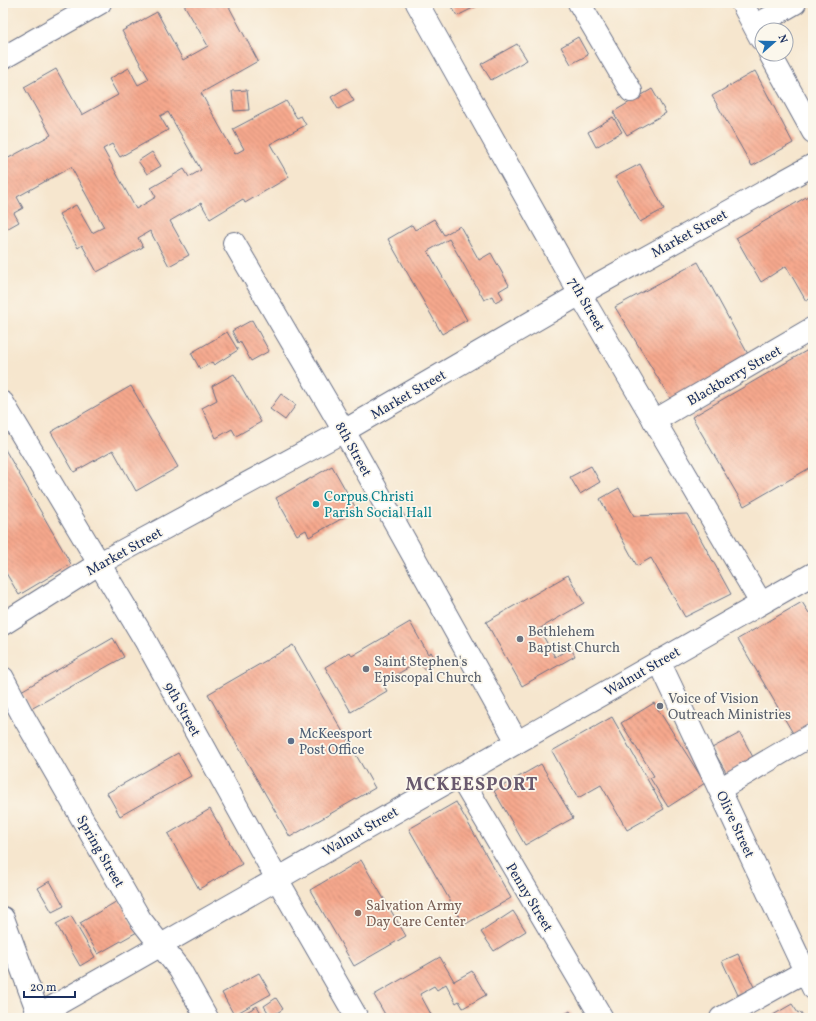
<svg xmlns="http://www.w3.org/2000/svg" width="816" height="1021" viewBox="0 0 816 1021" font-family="Vollkorn,serif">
<defs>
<pattern id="building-back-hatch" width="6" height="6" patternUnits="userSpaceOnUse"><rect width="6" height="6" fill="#f6a88d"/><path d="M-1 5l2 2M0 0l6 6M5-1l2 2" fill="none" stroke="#c68976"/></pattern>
</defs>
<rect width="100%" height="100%" fill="#fbf7ec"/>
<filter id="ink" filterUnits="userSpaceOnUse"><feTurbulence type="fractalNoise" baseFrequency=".025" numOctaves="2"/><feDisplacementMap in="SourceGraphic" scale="8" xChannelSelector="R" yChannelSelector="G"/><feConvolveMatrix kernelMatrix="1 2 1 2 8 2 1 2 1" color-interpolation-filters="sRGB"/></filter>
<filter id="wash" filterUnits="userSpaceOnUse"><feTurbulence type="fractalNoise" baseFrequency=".012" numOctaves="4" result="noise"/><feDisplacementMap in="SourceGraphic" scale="16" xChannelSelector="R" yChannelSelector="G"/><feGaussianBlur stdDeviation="0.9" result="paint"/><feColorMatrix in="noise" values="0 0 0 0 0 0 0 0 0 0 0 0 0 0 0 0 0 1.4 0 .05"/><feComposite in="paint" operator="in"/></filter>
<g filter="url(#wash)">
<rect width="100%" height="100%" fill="#f6e6ce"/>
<g id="blocks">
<g fill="url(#building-back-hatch)" fill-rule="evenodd">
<path d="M183,3H227L258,61L201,93L235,154L244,149L233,129L286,101L297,118L301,116L306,125L270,144L289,177L245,203L243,199L210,219L201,203L170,221L189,255L169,266L150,231L138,238L143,247L97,272L82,245L78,248L59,214L76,205L92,233L104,227L71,167L17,197L23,208L14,213L19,222L3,231V161L51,135L24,87L56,69L82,115L118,95L109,79L129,68L138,85L149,79L122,31L157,12L183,60L208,46ZM168,112L201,170L189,177L184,169L151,188L156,197L136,209L103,149L112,144L120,157L168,130L160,116Z"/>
<polygon points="450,3 483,3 457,16"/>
<polygon points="578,37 588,55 571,64 561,47"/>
<polygon points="517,44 527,60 491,80 481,64"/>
<polygon points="755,71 793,143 752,166 712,96"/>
<polygon points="346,88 354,101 338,109 331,97"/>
<polygon points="652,89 666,113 627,135 613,112"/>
<polygon points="247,90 249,110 234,111 232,91"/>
<polygon points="613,117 622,132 596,147 588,132"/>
<polygon points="152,152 161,166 147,174 138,161"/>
<polygon points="640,164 664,209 640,222 615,177"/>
<polygon points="813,193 813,297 806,301 786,266 761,282 736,238"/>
<polygon points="434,219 444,235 460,226 479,260 491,253 509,285 499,291 503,298 495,302 492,296 484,300 449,239 428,251 467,320 442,334 388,239 412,225 415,230"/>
<polygon points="698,262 749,356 673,403 615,307"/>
<polygon points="252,320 269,351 251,361 240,341 238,343 232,331"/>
<polygon points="227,332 238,350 214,365 212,362 200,369 191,353"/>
<polygon points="813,347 813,466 744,506 692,417"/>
<polygon points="234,374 261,422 236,436 232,429 216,438 202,408 217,400 212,386"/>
<polygon points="131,386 178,467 136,491 113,450 74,472 51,432"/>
<polygon points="281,394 296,405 285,420 270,409"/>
<polygon points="3,446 71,564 19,595 3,568"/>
<polygon points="332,466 357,510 309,537 306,530 297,535 276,498"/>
<polygon points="591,466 600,482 580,494 570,477"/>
<polygon points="619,488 634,516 687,514 731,594 685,617 651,558 637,566 600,499"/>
<polygon points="568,575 584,603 539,629 555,657 571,648 575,656 522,686 486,622"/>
<polygon points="802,602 809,613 813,611 813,725 794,735 738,639"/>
<polygon points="410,622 428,654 431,652 437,663 425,670 420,661 382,683 387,691 351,712 325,667 350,652 352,656"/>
<polygon points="113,638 124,657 31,709 21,691"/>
<polygon points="293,645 375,788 290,837 208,694"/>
<polygon points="654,703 705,783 668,807 650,778 654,776 621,723"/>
<polygon points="612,717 664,809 627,830 601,785 578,798 552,751"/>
<polygon points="740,733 754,759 727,774 712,748"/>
<polygon points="178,753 191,776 120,816 107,793"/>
<polygon points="541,764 573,818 525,845 494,791"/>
<polygon points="456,802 511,898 464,925 409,829"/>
<polygon points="210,809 242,864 199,889 168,834"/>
<polygon points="361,860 406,936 354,966 310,890"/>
<polygon points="50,881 64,906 52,912 38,888"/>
<polygon points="119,900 137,932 98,954 80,923"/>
<polygon points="513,911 526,931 494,951 481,932"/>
<polygon points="71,916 95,957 80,966 56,924"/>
<polygon points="738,954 754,987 738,995 722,961"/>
<polygon points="440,957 454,981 472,971 486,995 463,1008 459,1001 456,1003 446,984 437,990 434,986 420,994 433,1018 387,1018 374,995"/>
<polygon points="259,973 271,994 234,1015 222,993"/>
<polygon points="276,998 283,1009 271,1017 264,1006"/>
<polygon points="792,1004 798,1013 800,1012 804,1018 775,1018 773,1015"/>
<polygon points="257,1006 264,1018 236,1018"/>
<polygon points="570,1011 574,1018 558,1018"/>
</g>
</g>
</g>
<g filter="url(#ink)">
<use href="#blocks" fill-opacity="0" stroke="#686f85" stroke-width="1"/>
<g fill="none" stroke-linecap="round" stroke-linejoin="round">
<defs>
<g id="minor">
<polyline points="417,3 580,294 761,603"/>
<polyline points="579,3 631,91"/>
<polyline points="742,3 761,39"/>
<polyline points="755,26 795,3"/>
<polyline points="770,54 813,132"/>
<polyline points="3,58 100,3"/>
<polyline points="234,243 344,431 517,742"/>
<polyline points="3,403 145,640 277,879 357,1018"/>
<polyline points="654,421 813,328"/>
<polyline points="659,661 813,988"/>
<polyline points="3,678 23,716 140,919 180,970 207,1018"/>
<polyline points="459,775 602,1018"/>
<polyline points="720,789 813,734"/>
<polyline points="3,918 40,1018"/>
<polyline points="721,1018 813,967"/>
</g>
<g id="major">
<polyline points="3,624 100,563 344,431 580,294 813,165"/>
<polyline points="33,1018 813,574"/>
</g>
</defs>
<use href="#minor" stroke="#686f85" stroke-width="24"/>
<use href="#major" stroke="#686f85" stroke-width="24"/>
<use href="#minor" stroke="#fff" stroke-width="22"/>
<use href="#major" stroke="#fff" stroke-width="22"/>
</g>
</g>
<circle fill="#0f9aa8" stroke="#fbf7ec" stroke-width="1.5" cx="316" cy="504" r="4"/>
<g fill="#6b7280" stroke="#fbf7ec" stroke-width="1.5">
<circle cx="520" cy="639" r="4"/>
<circle cx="366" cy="669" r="4"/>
<circle cx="660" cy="706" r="4"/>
</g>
<circle fill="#5c6f8a" stroke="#fbf7ec" stroke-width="1.5" cx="291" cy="741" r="4"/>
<circle fill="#8d6e63" stroke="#fbf7ec" stroke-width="1.5" cx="358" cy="913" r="4"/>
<g text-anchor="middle" stroke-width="3.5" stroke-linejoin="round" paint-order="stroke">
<g font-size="14" fill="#1b2f5e" stroke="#fbf7ec">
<text transform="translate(689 233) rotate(-29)" y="5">Market Street</text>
<text transform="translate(587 304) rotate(60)" y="5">7th Street</text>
<text transform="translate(734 375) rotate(-30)" y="5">Blackberry Street</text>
<text transform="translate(408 394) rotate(-30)" y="5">Market Street</text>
<text transform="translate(354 449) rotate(61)" y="5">8th Street</text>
<text transform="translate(124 551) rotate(-29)" y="5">Market Street</text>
<text transform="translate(642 671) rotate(-30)" y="5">Walnut Street</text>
<text transform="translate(183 709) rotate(61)" y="5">9th Street</text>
<text transform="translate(736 824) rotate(65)" y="5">Olive Street</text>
<text transform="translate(360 831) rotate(-30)" y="5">Walnut Street</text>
<text transform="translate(101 851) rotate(60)" y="5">Spring Street</text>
<text transform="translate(530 897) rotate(59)" y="5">Penny Street</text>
</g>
<g font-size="14" fill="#0d838f" stroke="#fbf7ec" text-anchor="start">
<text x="324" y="501">Corpus Christi<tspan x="324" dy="16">Parish Social Hall</tspan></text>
</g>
<g font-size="14" fill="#5b616d" stroke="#fbf7ec" text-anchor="start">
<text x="528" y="636">Bethlehem<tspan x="528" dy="16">Baptist Church</tspan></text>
<text x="374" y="666">Saint Stephen's<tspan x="374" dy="16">Episcopal Church</tspan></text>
<text x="668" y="703">Voice of Vision<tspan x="668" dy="16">Outreach Ministries</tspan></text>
</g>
<g font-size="14" fill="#4e5e75" stroke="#fbf7ec" text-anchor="start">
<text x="299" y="738">McKeesport<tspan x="299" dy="16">Post Office</tspan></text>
</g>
<g font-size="14" fill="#785e54" stroke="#fbf7ec" text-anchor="start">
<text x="366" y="910">Salvation Army<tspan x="366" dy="16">Day Care Center</tspan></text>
</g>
<g font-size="18" font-weight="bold" letter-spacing="1" fill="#68596e" stroke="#fbf7ec">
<text x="472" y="790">MCKEESPORT</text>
</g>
</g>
<rect width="816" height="1021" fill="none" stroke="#fbf7ec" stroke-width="16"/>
<g transform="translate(774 42) rotate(70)"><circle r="19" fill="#fbf7ec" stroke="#a1a7b3"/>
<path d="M0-3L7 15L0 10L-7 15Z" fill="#1f6fb2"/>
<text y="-6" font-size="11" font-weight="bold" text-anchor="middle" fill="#1b2f5e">N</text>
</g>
<path d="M24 991v6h51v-6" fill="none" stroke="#1b2f5e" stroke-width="2"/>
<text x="30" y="991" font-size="12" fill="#1b2f5e" stroke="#fbf7ec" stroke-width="3" paint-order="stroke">20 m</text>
</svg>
